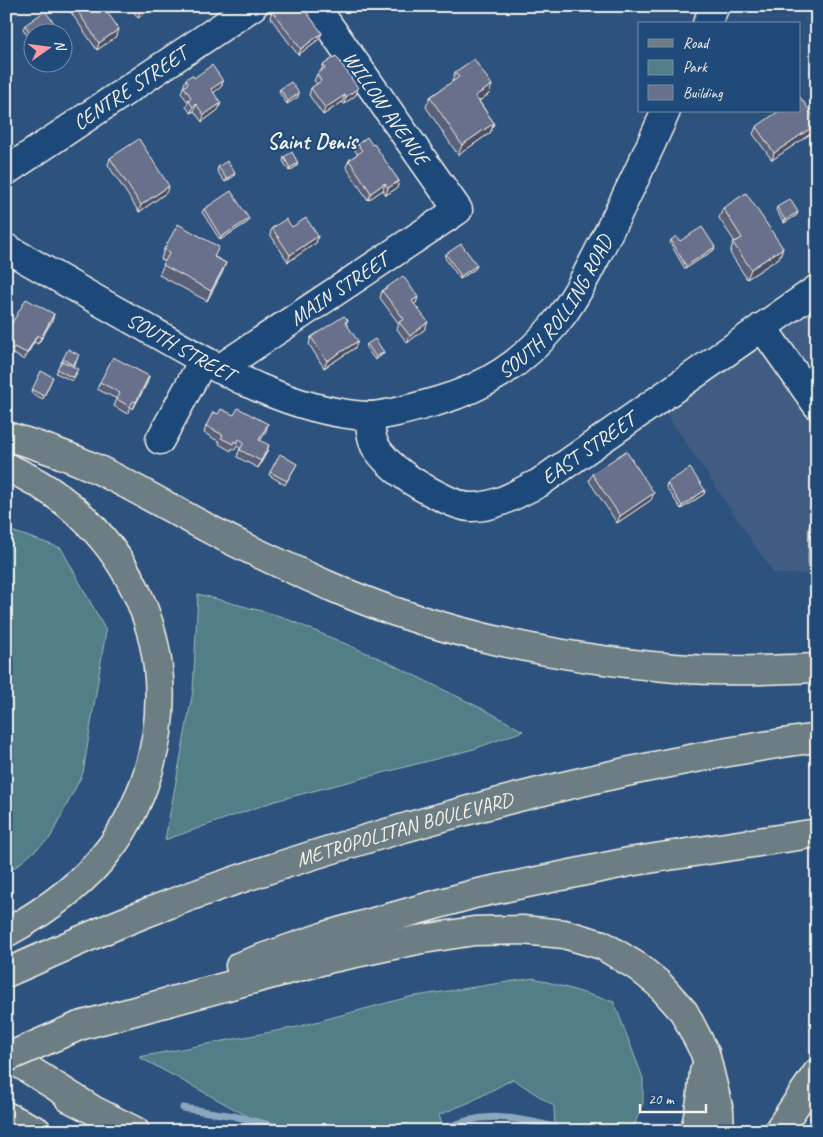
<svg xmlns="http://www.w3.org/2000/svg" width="823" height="1137" viewBox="0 0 823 1137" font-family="Caveat,sans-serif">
<rect width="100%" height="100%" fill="#2e527e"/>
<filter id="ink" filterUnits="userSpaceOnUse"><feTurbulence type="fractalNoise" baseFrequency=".02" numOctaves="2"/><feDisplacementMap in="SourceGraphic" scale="10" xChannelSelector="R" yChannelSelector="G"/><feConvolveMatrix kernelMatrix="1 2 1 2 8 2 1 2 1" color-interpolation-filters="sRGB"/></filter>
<g filter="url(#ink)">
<polygon fill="#405b82" points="817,307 817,574 774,574 666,413"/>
<g fill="#517e87" stroke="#a2b8b8">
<polygon points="6,529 61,548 106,631 83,773 50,838 6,875"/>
<polygon points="198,594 280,616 381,659 491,713 523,731 474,749 275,801 165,840 193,691"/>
<polygon points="534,978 614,1002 643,1078 643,1103 632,1131 555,1131 554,1106 513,1079 470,1102 439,1115 444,1131 275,1131 139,1057 297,1027 409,997"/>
</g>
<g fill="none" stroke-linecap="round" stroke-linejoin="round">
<g stroke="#8ca8bf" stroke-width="7">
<polyline points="183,1108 234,1116 282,1128 358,1128 372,1131"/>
<path d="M441,1131C480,1110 513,1117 554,1127"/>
</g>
<defs>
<g id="minor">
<polyline points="707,24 715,6"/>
<path id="s1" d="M6,171L253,6"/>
<path id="s2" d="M6,248C52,274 98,301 145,327C213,366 286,411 366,416C384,417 420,406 438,401C486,387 523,363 555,324C575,300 588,272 603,243C625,200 646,156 666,111"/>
<polyline points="762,327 817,405"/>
<path id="s3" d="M219,369L458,210L315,6"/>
<path id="s4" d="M369,416C370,425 371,438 375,446C382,457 395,469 405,476C417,485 456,507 470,507C495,508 518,493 539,483L817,289"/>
<polyline points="160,440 203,361"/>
</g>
<g id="major">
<polyline points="69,1098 135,1131"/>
<polyline points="6,1116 37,1131"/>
</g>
<g id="highway">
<path d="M6,436C38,445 69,456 99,470C150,495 199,526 251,550C298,572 344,594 393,611C483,642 580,660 675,668C722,672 770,670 817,668"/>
<path d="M6,467C132,521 191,659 143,787C135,808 125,829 111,847C84,884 46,911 6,933"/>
<polyline points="240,966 328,935 474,894 629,862 817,833"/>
<path id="s5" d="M6,973C54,952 102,930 151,911C224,883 298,859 373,837C518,794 666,759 817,738"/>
<polyline points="79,1026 332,958 417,940 474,931 522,930 564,934 602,945 638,967 659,984 684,1012 705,1053 719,1111 720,1131"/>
<polyline points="6,1055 90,1108"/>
<polyline points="695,1131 701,1101 704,1072"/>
<polyline points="778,1131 817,1073"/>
</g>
</defs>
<use href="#minor" stroke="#f4f1e8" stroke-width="31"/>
<use href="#major" stroke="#f4f1e8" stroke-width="31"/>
<use href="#highway" stroke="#f4f1e8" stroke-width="31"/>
<use href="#minor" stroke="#1f4a7a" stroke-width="28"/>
<use href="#major" stroke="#6c7e84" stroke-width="28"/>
<use href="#highway" stroke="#6c7e84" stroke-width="28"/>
<defs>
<polyline id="highway-bridge" points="6,1058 79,1026"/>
</defs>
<use href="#highway-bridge" stroke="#f4f1e8" stroke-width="31" stroke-linecap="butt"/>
<use href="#highway-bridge" stroke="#6c7e84" stroke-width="28"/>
</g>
<g fill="#5a6078" stroke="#f4f1e8">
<polygon points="71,6 103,6 117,36 97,50 70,11"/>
<polygon points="130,6 155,6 138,18"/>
<polygon points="272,11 322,33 319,39 298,55 270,17"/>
<polygon points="25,25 32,32 32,42 23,29"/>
<polygon points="323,65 358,88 356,95 344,104 342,102 323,115 309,95 311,88 317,84 314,81 317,74 321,71"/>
<polygon points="455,72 489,94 479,101 494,123 490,133 458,155 426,107 430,97 452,82"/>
<polygon points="194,78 221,87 213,93 218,110 202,122 194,111 191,113 186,107 188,102 181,93 186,79"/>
<polygon points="280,89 298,97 287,104 279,92"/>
<polygon points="756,127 816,130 772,160 753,134"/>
<polygon points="358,144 372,145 399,181 397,188 386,195 383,190 368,200 346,167 349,160 358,154 355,151"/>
<polygon points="284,157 297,166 289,171 283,161"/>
<polygon points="110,158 166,193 139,212 108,165"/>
<polygon points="218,167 235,173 234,176 225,182 217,171"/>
<polygon points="777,207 797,215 784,223 776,210"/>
<polygon points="723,208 783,248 779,258 747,279 730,253 733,243 735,242 719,218"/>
<polygon points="204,209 248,222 220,240 202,212"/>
<polygon points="292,227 318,236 316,243 288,262 270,234 272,228"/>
<polygon points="671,240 680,241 714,250 685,269 670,243"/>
<polygon points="164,249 215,257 226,263 222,273 207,301 159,275 165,262 161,259"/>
<polygon points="446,254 477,265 475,269 460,279 445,258"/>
<polygon points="382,291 418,297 416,303 414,305 425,329 407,343 397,329 399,324 380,298"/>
<polygon points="54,314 52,321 38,344 34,342 24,360 12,353 10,357 6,354 6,333"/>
<polygon points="348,320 346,324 355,348 324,368 309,344 311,337"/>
<polygon points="367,344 384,352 382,355 375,360 366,348"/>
<polygon points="78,358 73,367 77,373 72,381 56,373 63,359"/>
<polygon points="149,376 147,383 133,409 131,407 127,414 114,406 117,399 97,389 100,382"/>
<polygon points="53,377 43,399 31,393 32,390"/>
<polygon points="218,414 234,415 268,424 260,440 267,452 258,468 237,457 240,448 237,446 235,450 232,448 231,451 219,444 220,442 204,433 206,426"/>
<polygon points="297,464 285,485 269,475 270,472"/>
<polygon points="592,474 651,500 617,523 589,481"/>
<polygon points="667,483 705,490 704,494 681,509 666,487"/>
<polygon points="812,517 817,568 808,568 809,527"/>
</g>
<g fill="#4a4e62" stroke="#f4f1e8">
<polygon points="148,6 155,6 138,18 140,11"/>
<polygon points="119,29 117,36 97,50 99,43"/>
<polygon points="322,33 319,39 298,55 301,49"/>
<polygon points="223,81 221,87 209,96 211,89"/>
<polygon points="492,85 489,94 472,106 475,96"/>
<polygon points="358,88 356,95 344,104 346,97"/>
<polygon points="299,93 298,97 287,104 288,101"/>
<polygon points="345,95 342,102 323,115 325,108"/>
<polygon points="221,103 218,110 202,122 204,115"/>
<polygon points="196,104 194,111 191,113 193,107"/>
<polygon points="494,123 490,133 458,155 462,145"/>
<polygon points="817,124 816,130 772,160 774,153"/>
<polygon points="298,163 297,166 289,171 290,168"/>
<polygon points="235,173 234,176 225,182 227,179"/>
<polygon points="399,181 397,188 386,195 388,188"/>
<polygon points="385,183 383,190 368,200 371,193"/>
<polygon points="169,186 166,193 139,212 141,205"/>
<polygon points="798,212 797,215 784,223 785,220"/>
<polygon points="249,219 248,222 220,240 221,237"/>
<polygon points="318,236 316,243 288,262 290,255"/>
<polygon points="715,247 714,250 685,269 686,266"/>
<polygon points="783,248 779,258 747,279 751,269"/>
<polygon points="226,263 222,273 207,301 211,291"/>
<polygon points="477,265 475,269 460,279 461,276"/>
<polygon points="418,297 416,303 409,308 412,301"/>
<polygon points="54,314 52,321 38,344 41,338"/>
<polygon points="428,322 425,329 407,343 410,336"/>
<polygon points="37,335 34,342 24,360 27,353"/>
<polygon points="358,341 355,348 324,368 327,361"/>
<polygon points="384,352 382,355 375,360 376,357"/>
<polygon points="149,376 147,383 133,409 136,402"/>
<polygon points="268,424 266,431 257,447 259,440"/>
<polygon points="269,445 267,452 258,468 261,461"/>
<polygon points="705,490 704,494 681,509 682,506"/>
<polygon points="654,493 651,500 617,523 620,516"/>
<polygon points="812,558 817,558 817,568 808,568"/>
</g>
<g fill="#69708c" stroke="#f4f1e8">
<polygon points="74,6 103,6 119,29 99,43"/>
<polygon points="137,6 148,6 140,11"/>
<polygon points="278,6 302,6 322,33 301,49 272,11"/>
<polygon points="45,11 61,32 32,32 32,36 25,25"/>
<polygon points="336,56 358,88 346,97 345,95 325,108 311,88 321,81 317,74 325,68 323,65"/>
<polygon points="474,59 492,85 475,96 494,123 462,145 430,97 459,77 455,72"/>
<polygon points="212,65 223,81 211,89 221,103 204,115 196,104 193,107 188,100 191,97 184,87 188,83 186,79 192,75 194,78"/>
<polygon points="291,82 299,93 288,101 280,89"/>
<polygon points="799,97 800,97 817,121 817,124 774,153 756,127 779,111 799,111"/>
<polygon points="367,137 372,145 374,144 399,181 388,188 385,183 371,193 349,160 362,151 358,144"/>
<polygon points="139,139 169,186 141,205 110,158"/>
<polygon points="292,152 298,163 290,168 284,157"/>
<polygon points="227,161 235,173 227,179 218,167"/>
<polygon points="231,191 249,219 221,237 204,209"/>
<polygon points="746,193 783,248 751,269 733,243 742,238 723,208"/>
<polygon points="790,199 798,212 785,220 777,207"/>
<polygon points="306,218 318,236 290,255 272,228 286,219 292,227"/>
<polygon points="178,224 219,247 214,257 226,263 211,291 163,265 170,252 164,249"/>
<polygon points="702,227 715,247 686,266 671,240 676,236 680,241"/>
<polygon points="461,244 477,265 461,276 446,254"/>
<polygon points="403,276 418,297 412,301 428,322 410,336 399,322 404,319 382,291"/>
<polygon points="26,299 54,314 41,338 37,335 27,353 14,347 13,350 6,346 6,333"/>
<polygon points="344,316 348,320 345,322 358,341 327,361 311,337"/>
<polygon points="375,339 384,352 376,357 367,344"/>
<polygon points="68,349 79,355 73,365 63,359"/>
<polygon points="113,357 149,376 136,402 133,401 130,407 117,399 120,393 100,382"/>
<polygon points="62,361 78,369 73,378 57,369"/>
<polygon points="41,371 53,377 44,396 32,390"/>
<polygon points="238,408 268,424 259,440 269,445 261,461 240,450 244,442 239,439 237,443 234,441 233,444 221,438 223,435 206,426 213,412 218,414 221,409 234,415"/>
<polygon points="626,451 654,493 620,516 592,474"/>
<polygon points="280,454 297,464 287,481 270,472"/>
<polygon points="690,468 705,490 682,506 667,483"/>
<rect x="812" y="517" width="5" height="41"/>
</g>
</g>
<g text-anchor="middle" stroke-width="4" stroke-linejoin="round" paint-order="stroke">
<g font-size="21" fill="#f4f1e8" stroke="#1f4a7a">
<text dy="7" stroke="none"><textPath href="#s1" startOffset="149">CENTRE STREET</textPath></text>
<text transform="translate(386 108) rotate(55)" y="7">WILLOW AVENUE</text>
<text dy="7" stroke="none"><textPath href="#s3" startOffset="144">MAIN STREET</textPath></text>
<text dy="7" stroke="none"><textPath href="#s2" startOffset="630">SOUTH ROLLING ROAD</textPath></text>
<text dy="7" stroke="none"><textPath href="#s2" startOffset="201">SOUTH STREET</textPath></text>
<text dy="7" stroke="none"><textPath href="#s4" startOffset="280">EAST STREET</textPath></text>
<text dy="7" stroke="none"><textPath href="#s5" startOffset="424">METROPOLITAN BOULEVARD</textPath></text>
</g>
<g font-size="22" font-weight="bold" fill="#f4f1e8" stroke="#1f4a7a">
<text x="312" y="149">Saint Denis</text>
</g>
</g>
<rect width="823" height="1137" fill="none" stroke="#1f4a7a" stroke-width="25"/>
<rect x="12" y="12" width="798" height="1112" fill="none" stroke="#f4f1e8" stroke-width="2" filter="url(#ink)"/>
<rect x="638" y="22" width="162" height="90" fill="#1f4a7a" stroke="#748da6"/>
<rect x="648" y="39" width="25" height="8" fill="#6c7e84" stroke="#748da6"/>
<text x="683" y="48" font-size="15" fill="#f4f1e8">Road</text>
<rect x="648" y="60" width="25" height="15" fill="#517e87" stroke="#748da6"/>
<text x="683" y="72" font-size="15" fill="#f4f1e8">Park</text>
<rect x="648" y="85" width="25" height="15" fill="#69708c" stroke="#748da6"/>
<text x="683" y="98" font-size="15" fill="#f4f1e8">Building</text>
<g transform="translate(48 48) rotate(76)"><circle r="24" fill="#1f4a7a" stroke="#748da6"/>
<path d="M0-4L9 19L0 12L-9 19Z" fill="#ff9aa2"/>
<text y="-8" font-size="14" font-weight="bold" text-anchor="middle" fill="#f4f1e8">N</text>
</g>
<path d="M640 1104v8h66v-8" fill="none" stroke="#f4f1e8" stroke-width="2.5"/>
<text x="648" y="1104" font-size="15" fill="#f4f1e8" stroke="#1f4a7a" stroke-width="4" paint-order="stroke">20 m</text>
</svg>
